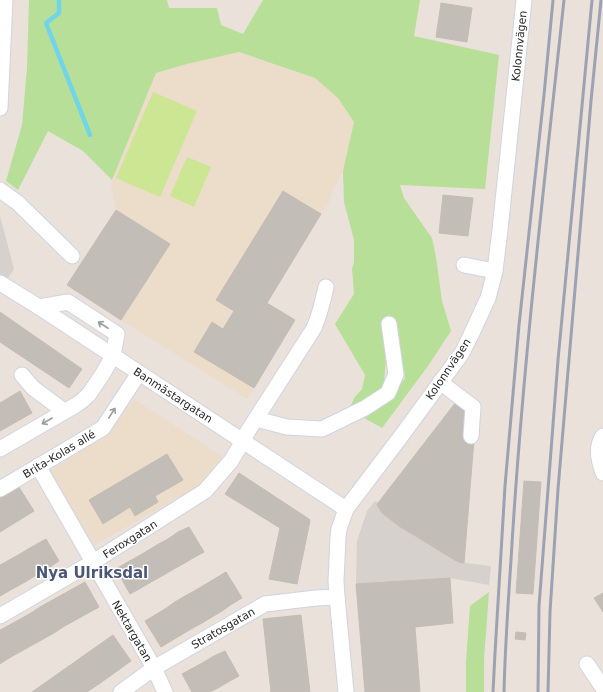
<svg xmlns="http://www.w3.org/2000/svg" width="603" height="692" viewBox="0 0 603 692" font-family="'DejaVu Sans',sans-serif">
<rect width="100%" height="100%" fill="#eae1da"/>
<g fill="#ebddca">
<polygon points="239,52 315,78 338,98 354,122 343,171 333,189 329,203 321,214 267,303 295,320 247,399 121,320 170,244 116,210 111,185 112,180 156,73 187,64"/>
<polygon points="134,399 223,457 202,484 93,546 49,471 108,434"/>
</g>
<g fill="#b8df98">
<polygon points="29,0 167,0 169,8 217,8 221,25 243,34 263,0 420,0 414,36 499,55 485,189 400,185 404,198 432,238 436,257 442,301 451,331 428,366 382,428 357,414 393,394 405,378 396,320 382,322 386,360 384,382 381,394 349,410 354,398 362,389 365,375 335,324 354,294 353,279 352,269 354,262 354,240 344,202 343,171 354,122 338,98 315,78 239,52 187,64 156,73 112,180 83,151 48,131 18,190 6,181 22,125 27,68"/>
<polygon points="489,592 484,659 484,692 466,692 466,662 470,606"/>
</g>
<g fill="#cce694">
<polygon points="153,92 197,111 160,197 116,178"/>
<polygon points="187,157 211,167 194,207 170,196"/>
</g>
<g fill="#d6d1cd">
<polygon points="0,216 14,269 0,290"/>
<polygon points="375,501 378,503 378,507 382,513 399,526 458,562 491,566 489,585 450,578 356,584 357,541 367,511"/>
</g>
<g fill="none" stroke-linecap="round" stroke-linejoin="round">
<polyline stroke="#70d5e8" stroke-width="4.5" points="59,0 59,13 46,23 90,135"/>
</g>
<g fill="#c2bdb6" stroke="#c5bdb4">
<polygon points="441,3 472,8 467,42 436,37"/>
<polygon points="283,191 321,214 267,303 295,320 254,388 194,352 212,322 223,329 234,311 216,300"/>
<polygon points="443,195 473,198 468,236 439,233"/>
<polygon points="116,210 170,244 121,320 67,285"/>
<polygon points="0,312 82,369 69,388 0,342"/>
<polygon points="20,391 32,413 0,431 0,403"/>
<polygon points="456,402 469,413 474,440 464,563 458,562 399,526 382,513 377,505 378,503"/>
<polygon points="167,454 183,480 155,496 158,502 135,516 130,507 103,524 89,500"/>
<polygon points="239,473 309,519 310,521 297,584 269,579 280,528 225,494"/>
<polygon points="524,481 541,482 533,594 516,593"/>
<polygon points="17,484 34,511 0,532 0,495"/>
<polygon points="189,527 204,552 193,558 178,532"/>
<polygon points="178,532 193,558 183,564 168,539"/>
<polygon points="46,539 59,561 50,567 37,544"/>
<polygon points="168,539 183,564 172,570 157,545"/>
<polygon points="37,544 50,567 42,572 28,549"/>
<polygon points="157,545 172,570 162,576 147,551"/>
<polygon points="28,549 42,572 33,577 20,554"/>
<polygon points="147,551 162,576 151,582 137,557"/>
<polygon points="20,554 33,577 25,582 11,559"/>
<polygon points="137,557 151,582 141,588 126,563"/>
<polygon points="11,559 25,582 16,587 2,564"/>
<polygon points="126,563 141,588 130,594 116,569"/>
<polygon points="2,564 16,587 7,592 0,580 0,565"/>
<polygon points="226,572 242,598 232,604 216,578"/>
<polygon points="216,578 232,604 222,611 206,584"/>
<polygon points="450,578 453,623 415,627 420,692 365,692 356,584"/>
<polygon points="0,580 7,592 0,596"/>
<polygon points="85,582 99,607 90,612 76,587"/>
<polygon points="206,584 222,611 212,617 196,590"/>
<polygon points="76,587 90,612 81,617 67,592"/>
<polygon points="196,590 212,617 202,623 185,596"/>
<polygon points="67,592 81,617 72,622 58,597"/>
<polygon points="603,593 603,612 594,598"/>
<polygon points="185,596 202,623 191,629 175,602"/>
<polygon points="58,597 72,622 63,627 49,602"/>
<polygon points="49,602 63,627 54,633 40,607"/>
<polygon points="175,602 191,629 181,635 165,609"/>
<polygon points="40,607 54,633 45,638 31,613"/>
<polygon points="165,609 181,635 171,641 155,615"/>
<polygon points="31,613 45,638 36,643 22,618"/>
<polygon points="155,615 171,641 161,647 145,621"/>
<polygon points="301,615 310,692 271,692 263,619"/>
<polygon points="22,618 36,643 27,648 13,623"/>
<polygon points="13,623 27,648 18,653 4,628"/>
<polygon points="4,628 18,653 9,658 0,643 0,630"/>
<polygon points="516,632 526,633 525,640 515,639"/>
<polygon points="113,635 131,661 99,684 87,692 32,692"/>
<polygon points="0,643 9,658 0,664"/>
<polygon points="225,651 239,676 228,682 214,656"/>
<polygon points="214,656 228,682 218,688 204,662"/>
<polygon points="204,662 218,688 210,692 206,692 193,668"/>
<polygon points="193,668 206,692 192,692 182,674"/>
</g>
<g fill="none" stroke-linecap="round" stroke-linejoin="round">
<defs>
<g id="minor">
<polyline points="0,108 5,0"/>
<polyline points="0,190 18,203 72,256"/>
<polyline points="464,265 495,271"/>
<polyline points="0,283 39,307 346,509"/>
<polyline points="22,375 33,388 64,411"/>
<polyline points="440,382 473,407 471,436"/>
<polyline points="256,419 287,427 322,429 365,408 388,393 396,374 389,324"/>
<path d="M603,436C595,448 599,461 603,473"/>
<polyline points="0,449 76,405 83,400 89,394 102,375 113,356 117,334 68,302 39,307"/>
<polyline points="38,466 154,668 165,692"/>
<polyline points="0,489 103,428 139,373"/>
<path d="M0,616L93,562L205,491L231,461L243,441L248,431L314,328C320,314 323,301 326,287"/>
<polyline points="587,664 603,688"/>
<polyline points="121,692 154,668 265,604 316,598 337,597"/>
<polyline points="346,692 337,597 336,581 338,537 339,529 346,509 402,435 462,353 470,337 488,298 495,271 500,230 524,0"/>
</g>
</defs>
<use href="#minor" stroke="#cfd4e1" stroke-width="17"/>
<use href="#minor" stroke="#fff" stroke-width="15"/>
<g stroke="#9da2b2" stroke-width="3">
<polyline points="493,692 495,653 505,486 519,325 544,95 553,0"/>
<path d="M504,692C505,648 508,604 511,560C522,372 544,186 564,0"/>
<polyline points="538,692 539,606 558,360 592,0"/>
<polyline points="548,692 550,612 558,489 591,101 601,0"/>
</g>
</g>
<defs><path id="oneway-shaft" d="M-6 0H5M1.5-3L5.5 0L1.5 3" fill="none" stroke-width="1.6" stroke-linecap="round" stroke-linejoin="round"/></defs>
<g stroke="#9e9e9e">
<use href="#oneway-shaft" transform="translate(103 325) rotate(-147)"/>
<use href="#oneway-shaft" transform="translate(112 413) rotate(-57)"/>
<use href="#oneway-shaft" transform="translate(47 421) rotate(150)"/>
</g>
<g text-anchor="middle" stroke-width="3" stroke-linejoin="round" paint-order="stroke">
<g font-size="11" fill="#282828" stroke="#fff">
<text transform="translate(519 46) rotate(-84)" y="4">Kolonnvägen</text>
<text transform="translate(448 369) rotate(-56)" y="4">Kolonnvägen</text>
<text transform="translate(173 395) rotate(33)" y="4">Banmästargatan</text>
<text transform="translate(59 454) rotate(-31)" y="4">Brita-Kolas allé</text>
<text transform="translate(130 539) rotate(-32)" y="4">Feroxgatan</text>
<text transform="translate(223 628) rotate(-30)" y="4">Stratosgatan</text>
<text transform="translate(132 631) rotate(60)" y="4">Nektargatan</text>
</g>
<g font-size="15" font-weight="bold" fill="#4b5776" stroke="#fff">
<text x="92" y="578">Nya Ulriksdal</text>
</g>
</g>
</svg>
